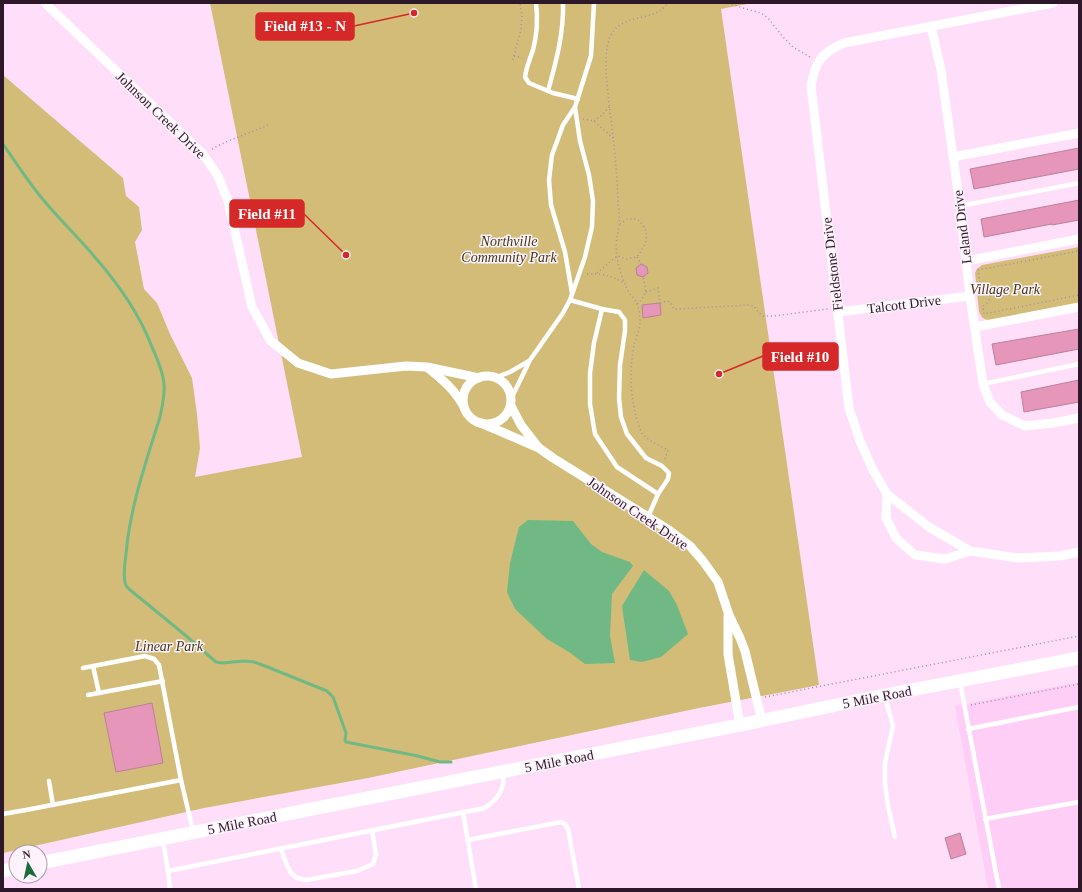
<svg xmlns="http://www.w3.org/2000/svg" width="1082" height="892" viewBox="0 0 1082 892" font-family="Georgia,serif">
<rect width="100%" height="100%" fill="#ffdef9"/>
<polygon fill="#fecef6" points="1079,682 1079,889 988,889 955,706"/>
<g fill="#d3bc77">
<polygon points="210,3 752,3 721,9 819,685 699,708 368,778 204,808 3,853 3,75 123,178 126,196 139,207 142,230 135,242 144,289 157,303 170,334 192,378 197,414 200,448 195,477 302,457"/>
<path d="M1079,247V303L991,320C984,320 981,318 979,311L975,273L977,269L982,265Z"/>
</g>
<g fill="#70b984">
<polygon points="528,520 573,521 591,544 602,552 630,562 633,566 612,594 610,636 615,663 585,664 569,652 547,639 515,609 507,592 510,563 519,527"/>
<polygon points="644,570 669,591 677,605 688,634 661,657 642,662 630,660 622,606"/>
</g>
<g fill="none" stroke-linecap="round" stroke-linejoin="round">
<path stroke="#70b984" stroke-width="3" d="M3,144C17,164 30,185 46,203C61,221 78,237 93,255C117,282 139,313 152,347C157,358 163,371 164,384C165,396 162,407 160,417C146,462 130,507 126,554C125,563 123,573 125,582C125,585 127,587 129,589L185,635L216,662L222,663L244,661L254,662L265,666L327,691L333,697L346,733L345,740L346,742L418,756L440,762H451"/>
</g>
<g fill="#e696b9" stroke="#bd7f9a">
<polygon points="1079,148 1079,169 974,189 970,169"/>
<polygon points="1079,200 1079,220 1052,225 1052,224 984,237 981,219"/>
<polygon points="641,264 647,267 648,273 643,277 637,275 636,268"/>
<polygon points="660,303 661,315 643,318 642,305"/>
<polygon points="1079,329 1079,349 996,365 992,344"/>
<polygon points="1079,380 1079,402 1024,412 1021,392"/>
<polygon points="152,703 163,763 116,772 104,713"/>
<polygon points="960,833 966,854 951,859 945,838"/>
</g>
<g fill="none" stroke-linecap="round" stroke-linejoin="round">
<g stroke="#a98da4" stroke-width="1.5" stroke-dasharray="1 3" stroke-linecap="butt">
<polyline points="728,3 746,9 761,13 768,18 783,37 793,47 810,57"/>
<polyline points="514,56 522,58"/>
<polyline points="513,60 521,29 522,16 520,3"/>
<polyline points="583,119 594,121 614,139"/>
<polyline points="594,121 602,115 610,106"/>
<path d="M212,149C229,139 249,134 268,125"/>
<polyline points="637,257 641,264"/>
<path d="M597,273L617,256L627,259L637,257C648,243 651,231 637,219H627L619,225"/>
<path d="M587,274C603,273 610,276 625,283"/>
<polyline points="980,282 978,270 1079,251"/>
<path d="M978,283C992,283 995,299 983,306L984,314L1079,295"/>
<polyline points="646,292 658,288 660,303 666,301 670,302 674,309 677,309 749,305 754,306 758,312 763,316 773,316 828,309"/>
<path d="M637,304C648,293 646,292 643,277"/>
<path d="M665,459L668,450C659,445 644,440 640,429C630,401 629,374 634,345C636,338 640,330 640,322C640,317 639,308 637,304C635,299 631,296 628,291C623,281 619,269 617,257C616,251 616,242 617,236C618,232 619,228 619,224C620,217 619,210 618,203C617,172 614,142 610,112C608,90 603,64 608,43C615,10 657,24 667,3"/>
<polyline points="765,697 1079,636"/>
<polyline points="971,705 1079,684"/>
</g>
<g stroke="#fff" stroke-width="4.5">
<path d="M536,3C538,19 537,35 533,50C530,59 526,68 525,77L529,83L553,93L578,99"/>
<path d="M548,91C556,62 564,33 563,3"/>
<polyline points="960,206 1079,183"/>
<polyline points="572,293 565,252 551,205 549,180 552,155 563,125 575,107 591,56 594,3"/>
<polyline points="570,300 602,309 619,312 625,320 625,331 620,365 619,398 621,417 627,434 646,458 662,466 669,473 668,479 658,494 648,517"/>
<polyline points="602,309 594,343 590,373 590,404 595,434 617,467 658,494"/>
<polyline points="494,378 510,372 529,361"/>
<polyline points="983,384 1079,364"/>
<polyline points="511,399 530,360 563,313 570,300 585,257 592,227 593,201 589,175 580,141 575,107"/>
<polyline points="93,666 99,693"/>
<polyline points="83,668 145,656 154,659 159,665 181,780 193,831"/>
<polyline points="960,682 999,889"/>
<polyline points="88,695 163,681"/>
<polyline points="885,697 893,726 885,763 885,783 888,806 895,837"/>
<polyline points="968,729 1079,707"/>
<polyline points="49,781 53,805"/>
<polyline points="463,812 476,889"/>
<polyline points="3,814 26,810 181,780"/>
<polyline points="985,819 1079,802"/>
<polyline points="468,840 561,822 565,824 568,829 579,889"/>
<path d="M163,841L168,871L485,808C498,799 505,789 503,773"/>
<polyline points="281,849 286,863 291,873 297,878 306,880 357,871 373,864 376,855 372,830"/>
<polyline points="168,871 170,889"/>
</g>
<g stroke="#fff" stroke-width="9">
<polyline points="45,3 203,154 218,176 228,201 252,307 270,340 298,363 331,374 406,366 427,367 479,378"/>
<path d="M1053,3L844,43C821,53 815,62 811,86L849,408L860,441L873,470L887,494L929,527L970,551L1018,558L1060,556L1079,552"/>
<polyline points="931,26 941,70 960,206 970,296 983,384 990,402 1002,415 1025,426 1053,423 1079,418"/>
<polyline points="953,157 1079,133"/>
<polyline points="966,261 1079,239"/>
<polyline points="838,312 970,296"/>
<polyline points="975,327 1079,307"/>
<path d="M428,368C443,380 455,390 464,407"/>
<circle cx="487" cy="400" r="24"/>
<polyline points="511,406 521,425 538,447"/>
<polyline points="481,423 539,448 553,458 669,530 690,546 703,561 718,582 729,615 740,638 745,651 762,721"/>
<polyline points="887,494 886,518 896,538 915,555 945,559 970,551"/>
<polyline points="728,616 728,654 740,725"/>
</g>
<g stroke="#fff" stroke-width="13">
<polyline points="40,863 307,810 740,725 885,695 1079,658"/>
<polyline points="3,871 16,868"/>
</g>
</g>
<g text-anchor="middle" stroke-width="3" stroke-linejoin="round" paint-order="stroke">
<g font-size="14" fill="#2c1829" stroke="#fef3fc">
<text transform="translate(161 115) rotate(44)" y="5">Johnson Creek Drive</text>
<text transform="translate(962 227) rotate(-97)" y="5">Leland Drive</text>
<text transform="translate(832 264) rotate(-97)" y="5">Fieldstone Drive</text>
<text transform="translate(904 304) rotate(-7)" y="5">Talcott Drive</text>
<text transform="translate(638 513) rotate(34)" y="5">Johnson Creek Drive</text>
<text transform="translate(877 697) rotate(-11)" y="5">5 Mile Road</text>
<text transform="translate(559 761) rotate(-11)" y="5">5 Mile Road</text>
<text transform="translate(242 823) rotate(-11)" y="5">5 Mile Road</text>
</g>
<g font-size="14" font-style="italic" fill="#423713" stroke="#fef3fc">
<text x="509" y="246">Northville<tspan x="509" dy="16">Community Park</tspan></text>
<text x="1005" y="294">Village Park</text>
<text x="169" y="651">Linear Park</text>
</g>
</g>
<path fill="none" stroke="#d62828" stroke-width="1.5" d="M414 13L354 26M346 255L304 214M719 374L763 356"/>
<g fill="#d62828" stroke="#fef3fc" stroke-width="1.5">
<circle cx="414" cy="13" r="4"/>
<circle cx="346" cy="255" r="4"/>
<circle cx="719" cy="374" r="4"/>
</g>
<g fill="#d62828" stroke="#d62828" stroke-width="1.5">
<rect x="256" y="13" width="98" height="27" rx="4"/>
<rect x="230" y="200" width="74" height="27" rx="4"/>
<rect x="763" y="343" width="75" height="27" rx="4"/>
</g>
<g font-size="15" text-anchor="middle" font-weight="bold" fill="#fff">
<text x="305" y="31">Field #13 - N</text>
<text x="267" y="219">Field #11</text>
<text x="800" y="362">Field #10</text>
</g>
<rect width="1082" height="892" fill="none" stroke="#2c1829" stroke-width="8"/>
<g transform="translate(28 864) rotate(351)"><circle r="19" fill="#fef3fc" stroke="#aa9ba8"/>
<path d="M0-3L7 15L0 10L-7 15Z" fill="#1c6b3a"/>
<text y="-6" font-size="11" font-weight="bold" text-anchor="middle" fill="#2c1829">N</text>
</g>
</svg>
